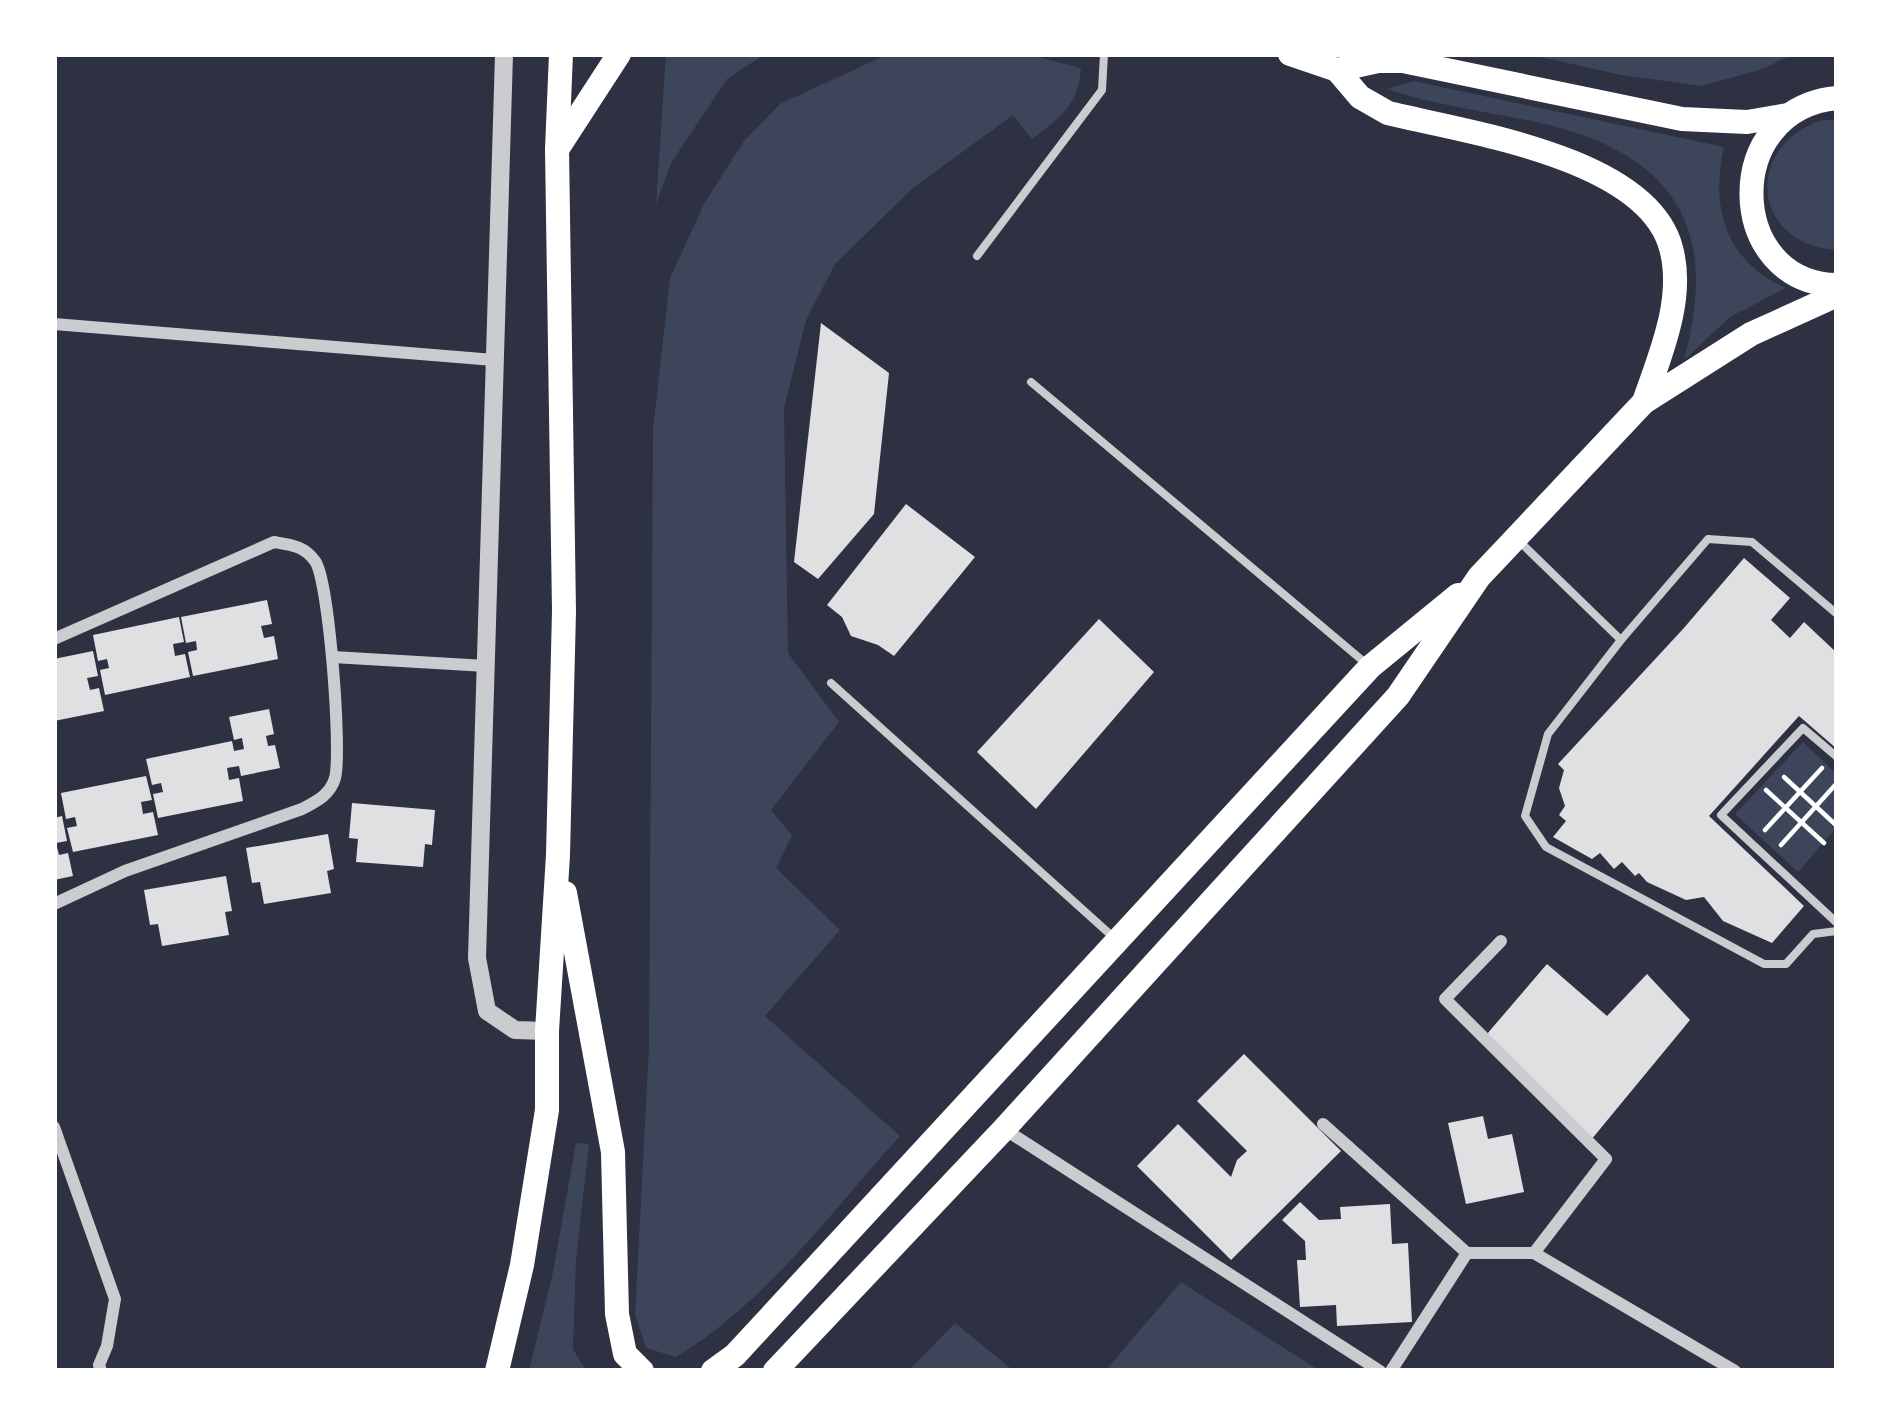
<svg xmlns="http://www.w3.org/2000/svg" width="1891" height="1425" viewBox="0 0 1891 1425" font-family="'Archivo Narrow',sans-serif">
<rect width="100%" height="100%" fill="#2d3142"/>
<g fill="#3c4559">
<polygon points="666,54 765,54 727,79 671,163 656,204"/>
<path d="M888,54H1026L1081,68C1079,105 1060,118 1032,139L1013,115L913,188L835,264L806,320L784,408L788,653L839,722L771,810L792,835L776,868L840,930L765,1016L900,1136C831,1212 765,1304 676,1357L646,1348L635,1315L649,1046L653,429L670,278L704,204L744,141L780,104Z"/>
<polygon points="1527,54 1794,54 1762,69 1702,86 1621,75"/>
<path d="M1413,81L1724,147C1710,210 1726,261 1786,288L1730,317L1684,360C1711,261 1697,181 1593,139C1531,114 1452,112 1387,89Z"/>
<path d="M1822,120H1837V250C1752,245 1742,147 1822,120Z"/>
<polygon points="1803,742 1837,774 1837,827 1798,872 1735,814"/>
<polygon points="576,1143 589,1144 576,1259 573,1349 586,1371 529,1371 553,1272"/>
<polygon points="1181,1282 1320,1371 1105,1371"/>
<polygon points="955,1323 1014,1371 908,1371"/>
</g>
<g fill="#e0e0e3">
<polygon points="821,323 889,373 874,514 818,579 794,562"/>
<polygon points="906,504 975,557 894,656 878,645 851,636 842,617 827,605"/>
<polygon points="1744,558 1790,598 1771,620 1790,638 1804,622 1837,653 1837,749 1799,716 1709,816 1804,906 1772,943 1723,921 1704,897 1686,900 1647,882 1639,873 1635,876 1622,862 1614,869 1600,853 1592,859 1553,837 1566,821 1559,815 1565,806 1559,788 1564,770 1558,764 1683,629"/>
<polygon points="267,600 272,624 261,626 264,638 274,636 278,659 193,676 188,652 197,650 196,641 186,643 181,617"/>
<polygon points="179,617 184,642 173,644 175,656 185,654 190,677 105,695 100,670 109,668 107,659 98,661 93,635"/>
<polygon points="1099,619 1154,672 1036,809 977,752"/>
<polygon points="93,651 98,676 87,678 90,690 99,688 104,711 54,721 54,659"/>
<polygon points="269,709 274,734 266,736 268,746 275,745 280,768 241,776 239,766 227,768 229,780 239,778 243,801 158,818 153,794 163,792 161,783 152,785 146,759 232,741 234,751 244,749 242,738 234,740 229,717"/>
<polygon points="146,776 152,800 141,802 143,814 153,812 158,835 73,852 67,828 77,826 75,817 66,819 61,793"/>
<polygon points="352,803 435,810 432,845 425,844 423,867 356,862 358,839 349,838"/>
<polygon points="62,816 67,841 56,843 59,855 68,853 73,876 54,880 54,818"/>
<polygon points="328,834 334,869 327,871 331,893 264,904 260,882 252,883 246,848"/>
<polygon points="226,876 232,911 225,912 229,935 162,946 158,924 150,925 144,890"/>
<polygon points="1547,964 1607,1016 1647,974 1690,1020 1586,1146 1481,1041"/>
<polygon points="1244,1054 1341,1151 1231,1260 1137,1166 1178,1124 1231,1177 1237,1160 1247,1151 1197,1101"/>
<polygon points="1483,1116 1488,1139 1512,1134 1524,1192 1466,1204 1448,1123"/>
<polygon points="1300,1202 1319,1220 1341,1219 1340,1207 1390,1204 1392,1244 1408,1243 1412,1322 1337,1326 1336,1305 1300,1307 1297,1260 1306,1260 1305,1241 1282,1220"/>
</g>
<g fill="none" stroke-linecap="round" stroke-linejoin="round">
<g stroke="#fff" stroke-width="4.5">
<polyline points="1784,777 1837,826"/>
<polyline points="1766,790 1824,843"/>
<polyline points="1765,830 1822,768"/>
<polyline points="1781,845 1837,783"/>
</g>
<g stroke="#caccd0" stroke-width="8">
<polyline points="977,256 1102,90 1104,54"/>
<polyline points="1031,382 1369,666"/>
<polyline points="1519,541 1621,640"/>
<polyline points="1837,614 1752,542 1708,539 1621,640 1548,734 1525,816 1546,847 1764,964 1786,964 1813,934 1837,931"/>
<polyline points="831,683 1112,936"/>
<polyline points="1837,757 1803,728 1721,815 1837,923"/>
</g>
<g stroke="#caccd0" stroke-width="12">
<polyline points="54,324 494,360"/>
<path d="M54,639L274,542C292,545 304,546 315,561C329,580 342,752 335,778C330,795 317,801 302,809L125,871L54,904"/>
<polyline points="333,657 486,666"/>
<polyline points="1501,941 1445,999 1606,1159 1534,1253 1735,1371"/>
<polyline points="1323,1124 1467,1253 1391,1371"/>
<polyline points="54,1127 115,1299 107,1346 99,1365 101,1371"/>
<polyline points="1004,1129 1380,1371"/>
<polyline points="1467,1253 1534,1253"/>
</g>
<polyline stroke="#caccd0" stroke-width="18" points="504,54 477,958 487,1011 515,1030 547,1031"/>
<g stroke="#fff" stroke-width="24">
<polyline points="1290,54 1337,70 1378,61 1403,61 1682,119 1747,122 1788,115"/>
<path d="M1337,70L1360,97L1388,113C1465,132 1647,157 1671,248C1685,299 1660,355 1644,402"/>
<path d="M1837,98C1720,109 1726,284 1837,285"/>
<polyline points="558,148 619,54"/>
<polyline points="565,893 613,1152 617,1314 625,1354 642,1371"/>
<polyline points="497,1371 522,1265 547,1110 547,1031 558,855 564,611 557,149 561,54"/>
<polyline points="713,1371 735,1355 1370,667 1458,595"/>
<polyline points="775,1371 1004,1129 1398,696 1479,577 1644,402 1751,334 1837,295"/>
</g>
</g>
<rect width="1891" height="1425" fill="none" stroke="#ffffff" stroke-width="114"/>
</svg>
